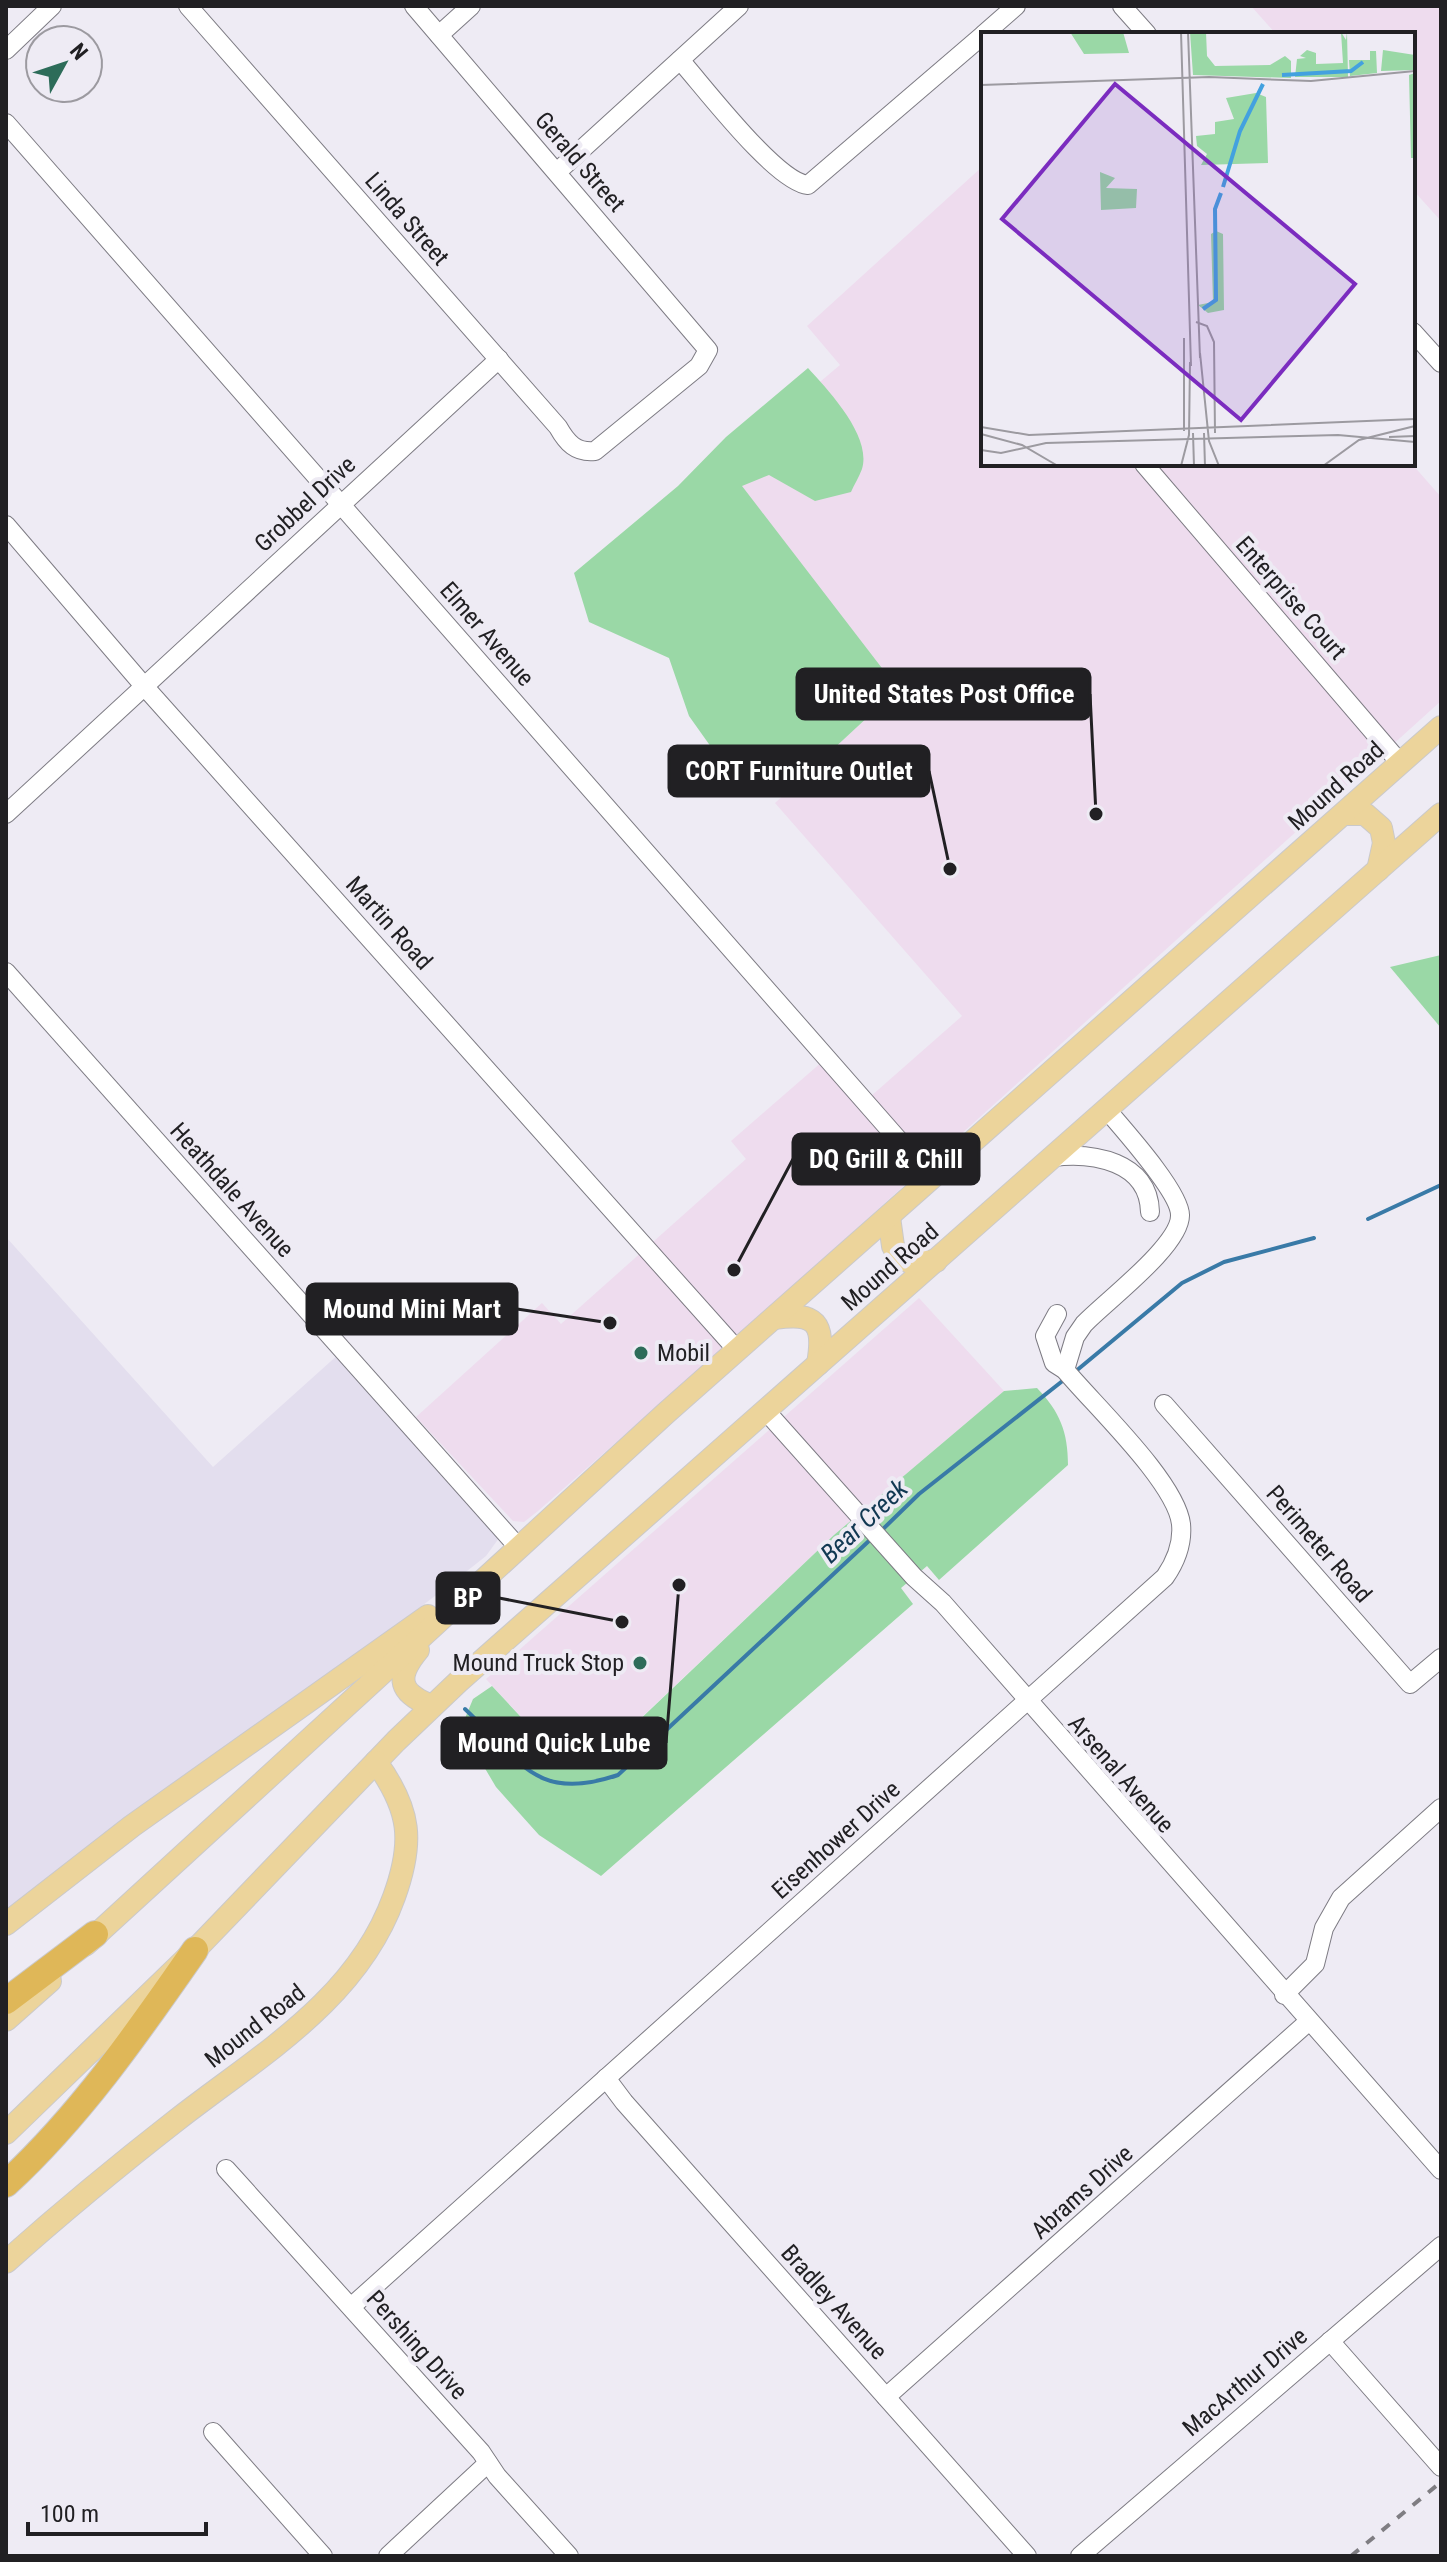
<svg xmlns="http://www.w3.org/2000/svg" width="1447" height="2562" viewBox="0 0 1447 2562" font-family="'Roboto Condensed',sans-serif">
<rect width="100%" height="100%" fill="#eeebf4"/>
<g fill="#eedcee">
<polygon points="1251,6 1441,6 1441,221 1413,190 1413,34 1276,34"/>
<polygon points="983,166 983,464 1412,464 1441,497 1441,701 753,1322 538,1511 524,1522 513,1521 416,1417 542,1303 561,1324 746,1159 731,1141 823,1061 862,1104 962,1016 775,803 898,689 712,473 840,365 807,326"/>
<polygon points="919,1298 1004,1391 834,1535 590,1766 545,1743 486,1679"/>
</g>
<polygon fill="#e3deee" points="6,1237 213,1467 340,1353 499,1538 486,1556 443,1590 6,1918"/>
<g fill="#9ad8a6">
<path d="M808,368C828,390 872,436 862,469C859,477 854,485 851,492L815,501L769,475L742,486L898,689L829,753L773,786L716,754L689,716L669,658L589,622L574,573L678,486L726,437Z"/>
<polygon points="1441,955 1441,1028 1390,967"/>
<path d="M1037,1388C1060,1412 1068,1432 1068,1465L939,1580L927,1566L901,1588L913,1604L601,1876L539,1835L496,1787L461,1728L473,1699L492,1686L545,1743L591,1766L834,1535L1004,1391Z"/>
</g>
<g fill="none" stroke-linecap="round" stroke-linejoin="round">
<g stroke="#397aa7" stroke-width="4">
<polyline points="1368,1219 1441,1185"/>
<polyline points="1076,1371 1182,1283 1224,1262 1314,1238"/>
<polyline points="881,1531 919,1494 1065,1379"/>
<path d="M465,1709C520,1761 536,1803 618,1775L871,1539"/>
</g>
<defs>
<g id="minor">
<path d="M188,6L558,427C567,443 576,453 595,451L699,366L708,350L414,6"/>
<polyline points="1122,6 1147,34"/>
<polyline points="984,34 1016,6"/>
<polyline points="439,35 471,6"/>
<polyline points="6,50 52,6"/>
<path d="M680,60C704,87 776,182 808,185L983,35"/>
<polyline points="6,123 932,1178"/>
<polyline points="557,172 739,6"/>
<polyline points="1413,332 1441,363"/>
<polyline points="1144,464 1401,764"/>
<polyline points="6,525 144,686 738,1351"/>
<polyline points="6,814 499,359"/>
<polyline points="6,972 518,1547"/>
<path d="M1053,1157C1092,1152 1149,1161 1150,1212"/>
<path d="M1065,1370L1075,1337L1084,1324C1106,1301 1181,1245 1180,1215C1180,1192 1123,1129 1107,1110"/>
<polyline points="1164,1404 1410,1684 1441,1658"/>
<polyline points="765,1410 914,1577 943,1603 1441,2170"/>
<polyline points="1284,1995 1315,1964 1324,1928 1341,1898 1441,1808"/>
<polyline points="606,2078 624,2102 1027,2556"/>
<polyline points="226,2169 481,2452 497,2476 569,2556"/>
<path d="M351,2307L1165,1577C1176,1561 1183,1544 1181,1524C1176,1482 1094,1405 1065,1370L1054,1363L1045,1336L1057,1314"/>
<polyline points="1330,2341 1441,2467"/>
<polyline points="886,2397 1308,2022"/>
<polyline points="213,2432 323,2556"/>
<polyline points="388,2556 488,2463"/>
<polyline points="1080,2556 1441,2246"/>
</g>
<g id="major">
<polyline points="1345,814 1365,814 1381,828 1384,843 1378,870"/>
<polyline points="889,1217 893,1246 899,1257 912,1263 936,1261"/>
<path d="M775,1318C816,1312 825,1323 818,1364"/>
<path d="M418,1650C395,1678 399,1693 432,1706"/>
<polyline points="6,1924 132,1826 428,1616"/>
<polyline points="85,1945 666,1413 1441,727"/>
<polyline points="6,2020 50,1981"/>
<polyline points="6,2133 195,1950 396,1741 458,1682 1441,814"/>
<path d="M6,2262C62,2212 119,2165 178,2119C260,2055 357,2000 394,1897C414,1842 411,1810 376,1762"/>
</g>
<g id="highway">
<polyline points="6,2001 95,1934"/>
<path d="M6,2184C80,2116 138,2032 195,1950"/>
</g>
</defs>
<use href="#minor" stroke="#7d7b83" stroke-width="20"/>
<use href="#major" stroke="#cac9ca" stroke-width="24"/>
<use href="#highway" stroke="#cac9ca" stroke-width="28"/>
<use href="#minor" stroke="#fff" stroke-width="18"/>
<use href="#major" stroke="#ecd49b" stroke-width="22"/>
<use href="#highway" stroke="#dfb758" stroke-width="26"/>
<polyline stroke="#7f7d82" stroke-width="4" stroke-dasharray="10 10" stroke-linecap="butt" points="1351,2556 1441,2482"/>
</g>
<g fill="#2d6c59" stroke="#eeebf4" stroke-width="3">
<circle cx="641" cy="1353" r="8"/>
<circle cx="640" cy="1663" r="8"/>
</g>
<g text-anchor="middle" stroke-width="8" stroke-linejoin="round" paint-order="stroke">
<g font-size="24" fill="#212023" stroke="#eeebf4">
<text transform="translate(580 162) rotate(49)" y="8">Gerald Street</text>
<text transform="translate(407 219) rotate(49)" y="8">Linda Street</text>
<text transform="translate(305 504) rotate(-43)" y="8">Grobbel Drive</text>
<text transform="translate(1291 598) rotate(49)" y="8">Enterprise Court</text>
<text transform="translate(487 634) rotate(49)" y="8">Elmer Avenue</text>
<text transform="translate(1336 786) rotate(-42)" y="8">Mound Road</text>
<text transform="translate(389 923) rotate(48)" y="8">Martin Road</text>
<text transform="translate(232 1190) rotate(48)" y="8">Heathdale Avenue</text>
<text transform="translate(890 1267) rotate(-41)" y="8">Mound Road</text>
<text transform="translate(1319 1544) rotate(49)" y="8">Perimeter Road</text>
<text transform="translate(1121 1774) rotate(49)" y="8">Arsenal Avenue</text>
<text transform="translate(836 1840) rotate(-42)" y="8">Eisenhower Drive</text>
<text transform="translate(255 2026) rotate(-38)" y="8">Mound Road</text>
<text transform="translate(1082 2192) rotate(-42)" y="8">Abrams Drive</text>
<text transform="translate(834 2302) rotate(48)" y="8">Bradley Avenue</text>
<text transform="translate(417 2345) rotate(48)" y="8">Pershing Drive</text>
<text transform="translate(1245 2382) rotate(-40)" y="8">MacArthur Drive</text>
</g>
<g font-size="24" fill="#212023" stroke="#eeebf4" text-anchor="start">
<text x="657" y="1361">Mobil</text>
<text x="624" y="1671" text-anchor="end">Mound Truck Stop</text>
</g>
<g font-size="26" font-style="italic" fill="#113852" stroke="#eeebf4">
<text transform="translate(864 1521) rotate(-43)" y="9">Bear Creek</text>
</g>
</g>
<g transform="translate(981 32)">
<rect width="434" height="434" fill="#eeebf4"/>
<path d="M89,0H142L148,21L103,22ZM209,0H225L226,24L234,34L289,33L304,24L310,29V46L212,43ZM360,0L365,8L366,0L367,45H314L316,27L325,26L319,24L326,18L335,21V32L362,31ZM402,18L434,23V38L400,39ZM389,19H395L396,41L369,44L368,28H389ZM434,41V126H430L428,43ZM275,61L285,65L287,131L220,133L226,122L216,114L215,104L234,102V90L253,87L245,66ZM119,140L134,146L125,156L156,157L155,176L120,178ZM235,199L242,202L243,278L227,281L217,273L232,270L230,202Z" fill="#9ad8a6"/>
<path fill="none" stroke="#43a1df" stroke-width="4" d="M301,43L370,39L382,30M242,155L259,99L282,52M222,277L235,268L234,177L240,161"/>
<path fill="none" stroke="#9c9aa0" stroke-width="2" d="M200,0L210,334M207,0L219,326M0,53L228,45L330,49L434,39M215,290L226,294L233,310L234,401M219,321L228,409L238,434M0,395L48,403L434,387M203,399V306M212,401L213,434M223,401L224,434M0,402L41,413L77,434M408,405L434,404M0,418L20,421L65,411L357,403L434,410M200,434L208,403L209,330M342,434L378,408L434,394"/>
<path fill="#7b2cbf" fill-opacity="0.15" stroke="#7b2cbf" stroke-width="4" d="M134,52L374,252L260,388L21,187Z"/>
<rect width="434" height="434" fill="none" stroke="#212023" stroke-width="4"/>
</g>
<path fill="none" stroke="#212023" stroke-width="3" d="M1096 814L1090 694M950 869L929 771M734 1270L793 1159M610 1323L517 1309M622 1622L499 1598M679 1585L666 1743"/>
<g fill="#212023" stroke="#eeebf4" stroke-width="3">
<circle cx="1096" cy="814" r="8"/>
<circle cx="950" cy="869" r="8"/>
<circle cx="734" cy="1270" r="8"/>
<circle cx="610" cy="1323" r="8"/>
<circle cx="622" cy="1622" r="8"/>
<circle cx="679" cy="1585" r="8"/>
</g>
<g fill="#212023" stroke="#212023" stroke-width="3">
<rect x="797" y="669" width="293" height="50" rx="8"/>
<rect x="669" y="746" width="260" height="50" rx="8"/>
<rect x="793" y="1134" width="186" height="50" rx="8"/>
<rect x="307" y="1284" width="210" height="50" rx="8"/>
<rect x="437" y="1573" width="62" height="50" rx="8"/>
<rect x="442" y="1718" width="224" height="50" rx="8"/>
</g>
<g font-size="26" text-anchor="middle" font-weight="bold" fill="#fff">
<text x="944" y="703">United States Post Office</text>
<text x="799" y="780">CORT Furniture Outlet</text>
<text x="886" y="1168">DQ Grill &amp; Chill</text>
<text x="412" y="1318">Mound Mini Mart</text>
<text x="468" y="1607">BP</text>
<text x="554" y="1752">Mound Quick Lube</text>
</g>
<rect width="1447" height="2562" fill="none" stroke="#212023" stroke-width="16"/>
<g transform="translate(64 64) rotate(50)"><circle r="38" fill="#eeebf4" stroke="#9c9aa0" stroke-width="2"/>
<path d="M0-6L14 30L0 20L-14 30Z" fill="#2d6c59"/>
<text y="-12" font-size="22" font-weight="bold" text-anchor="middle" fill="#212023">N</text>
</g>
<path d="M28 2522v12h178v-12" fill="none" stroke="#212023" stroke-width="4"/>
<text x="40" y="2522" font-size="24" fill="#212023" stroke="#eeebf4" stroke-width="6" paint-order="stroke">100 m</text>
</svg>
